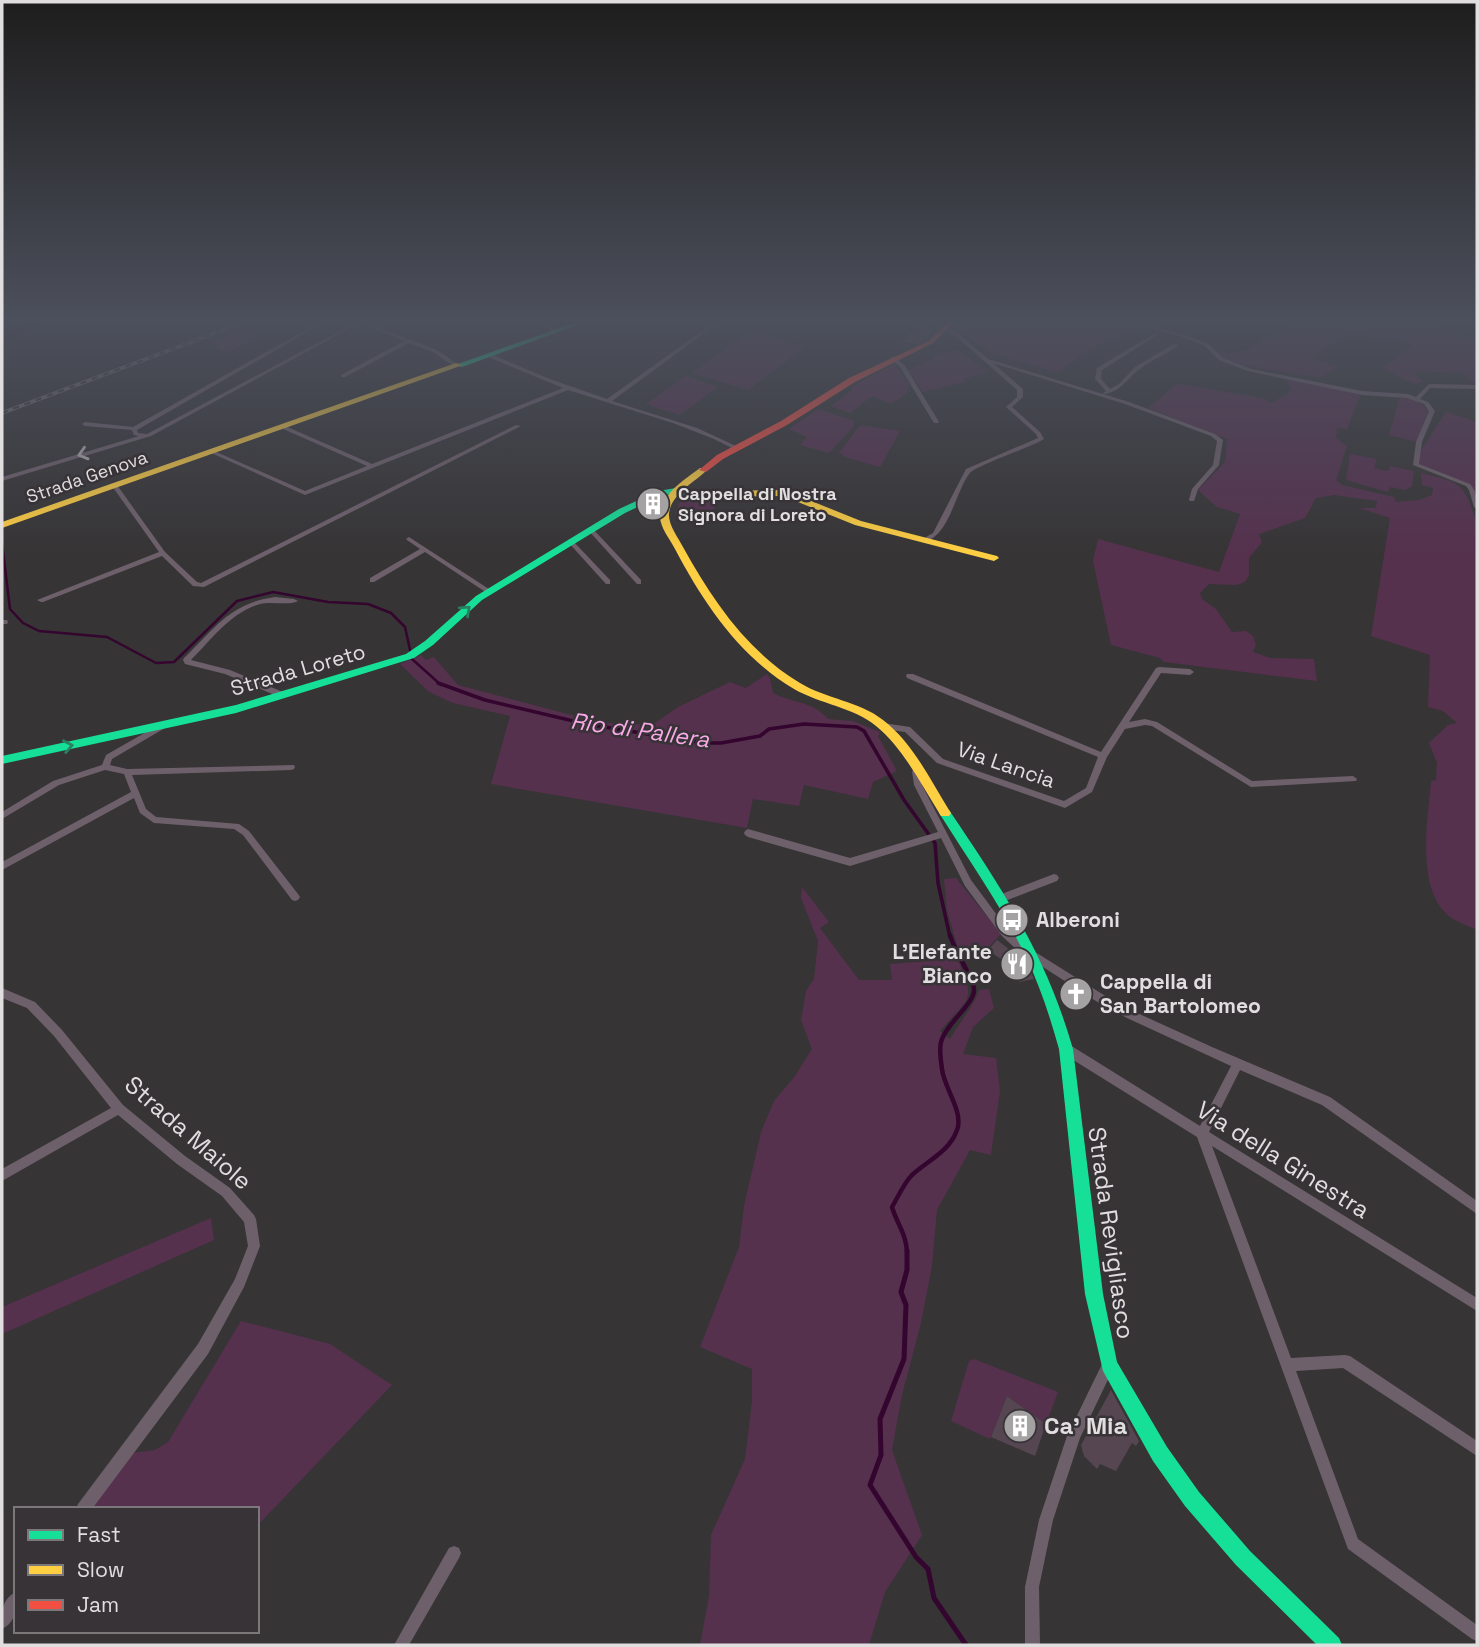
<svg xmlns="http://www.w3.org/2000/svg" width="1479" height="1647" viewBox="0 0 1479 1647" font-family="'Space Grotesk',sans-serif">
<rect width="100%" height="100%" fill="#363435"/>
<g fill="#55314e">
<polygon points="958,323 1124,323 1138,325 1079,356 1058,373 991,352 955,329"/>
<path d="M1293,323H1428L1444,332L1477,339V386L1464,373L1412,371L1423,382L1414,384L1383,368L1413,345L1386,337L1379,342L1364,333L1346,334C1336,345 1322,349 1310,358L1337,367L1320,378L1237,364L1225,360L1215,351L1230,353L1244,351Z"/>
<polygon points="253,327 256,338 228,352 218,349 212,342"/>
<polygon points="751,331 805,347 748,390 692,373"/>
<polygon points="957,350 988,372 964,379 965,382 923,392 908,370 934,359 933,356"/>
<polygon points="894,363 910,385 906,394 891,404 872,396 850,413 831,406 853,390 850,388"/>
<polygon points="686,376 718,387 679,415 646,404"/>
<path d="M1291,379L1360,395L1347,429L1337,428L1336,438L1347,446L1336,480L1342,485L1394,497L1396,502L1419,500L1432,495L1433,488L1422,485L1421,473C1464,484 1463,482 1477,524V930C1469,926 1460,923 1453,919C1414,894 1428,819 1431,781L1436,780L1437,763L1429,743L1448,725L1457,723L1443,711L1428,707L1430,655L1371,636L1390,518L1359,508H1376L1377,501L1334,495L1316,498L1305,518L1259,534L1262,542L1249,558V575L1245,582L1236,585L1209,584L1200,593L1202,599L1216,609L1232,632L1246,631L1253,636L1256,645L1253,652L1270,658L1314,659L1317,681L1164,662L1160,658L1111,645L1093,561L1098,539L1219,572L1240,514L1217,507L1198,490L1225,462L1227,439L1148,408L1177,384L1262,398L1272,403L1290,392L1291,386L1286,384Z"/>
<polygon points="1400,397 1415,400 1428,410 1417,442 1389,435"/>
<polygon points="818,409 854,421 853,427 829,453 800,445 807,437 789,429"/>
<polygon points="1446,412 1477,422 1477,495 1467,483 1419,464 1420,452"/>
<polygon points="860,425 900,431 880,467 848,458 839,453"/>
<polygon points="1350,454 1377,459 1374,468 1388,471 1390,466 1414,471 1412,486 1405,490 1390,487 1388,492 1346,480"/>
<polygon points="716,496 720,501 706,519 675,514 681,499"/>
<path d="M421,655L426,660L434,657L458,685L594,721L627,725L655,723L678,707L730,682L746,688L767,674L770,678L773,693C792,703 813,701 828,719L853,721L880,732L878,736L897,771L873,782L868,799L804,785L799,806L753,799L747,828L491,784L510,716L453,703L429,692L400,664Z"/>
<polygon points="956,878 1001,934 987,949 959,952 947,910 944,879"/>
<path d="M802,887L829,922L820,928L859,980H892L890,964L957,959C978,1003 968,997 940,1031L950,1039C957,1026 976,1003 979,990L989,989L994,1008L973,1027L963,1054L996,1058L1000,1091L991,1155L970,1150L937,1210L932,1266L921,1323L902,1395L892,1450L922,1535L885,1592L869,1645H700L709,1596L711,1535L745,1459L752,1401V1369L700,1347L739,1247L744,1206L761,1132L774,1101L795,1076L812,1049L801,1020L806,991L814,979L818,941L801,898Z"/>
<polygon points="211,1218 214,1240 2,1334 2,1307"/>
<polygon points="241,1321 330,1344 392,1385 257,1526 257,1509 91,1509 132,1453 155,1450 168,1442"/>
<polygon points="974,1359 1058,1392 1046,1424 1007,1396 990,1439 951,1421 969,1361"/>
</g>
<g fill="none" stroke-linecap="round" stroke-linejoin="round">
<polyline stroke="#34052e" stroke-width="2" points="2,340 37,323"/>
<polyline stroke="#34052e" stroke-width="2.5" points="2,543 10,609 23,623 39,631 107,637 156,663 174,662 237,601 273,592 328,602 368,604 391,613 405,627 412,659 441,685"/>
<polyline stroke="#34052e" stroke-width="3.5" points="438,683 485,700 586,724 703,743 721,743 760,736 769,729 804,724 857,727 864,731 904,800 935,843 938,883 950,937"/>
<path stroke="#34052e" stroke-width="4.5" d="M907,1252C906,1233 897,1224 892,1207C898,1197 904,1183 912,1175C927,1161 950,1151 957,1130C964,1112 944,1088 942,1069C941,1062 939,1050 941,1042C946,1023 975,1004 974,989C973,978 954,950 950,935"/>
<polyline stroke="#34052e" stroke-width="5" points="907,1251 907,1270 901,1292 906,1305 904,1359 880,1419 881,1455 870,1485 916,1557 928,1569 934,1598 966,1645"/>
</g>
<g fill="#554652">
<polygon points="918,325 935,330 917,344 901,342"/>
<polygon points="997,940 1026,962 1034,979 1019,982 1012,967 988,950"/>
<polygon points="1111,1390 1139,1441 1136,1446 1132,1443 1116,1471 1100,1464 1097,1469 1084,1456 1081,1445"/>
<polygon points="1007,1396 1046,1424 1035,1456 991,1437"/>
</g>
<g fill="none" stroke-linecap="round" stroke-linejoin="round">
<g fill="#6e606b" fill-rule="evenodd">
<polygon points="318,323 323,323 137,430 138,433 147,434 355,323 360,323 151,436 2,481 2,477 139,436 134,435 132,430 85,426 82,424 85,422 133,427"/>
<polygon points="361,323 367,323 437,350 460,366 455,367 433,352 409,343 345,377 341,377 341,375 404,341"/>
<polygon points="538,323 543,323 557,331 553,332"/>
<polygon points="713,323 718,323 612,401 697,428 738,447 738,449 734,449 714,439 673,423 568,390 305,495 209,452 214,451 305,491 367,466 281,428 281,426 285,426 372,464 563,388 486,356 486,354 490,354 550,379 607,399"/>
<path d="M1129,323H1136L1183,334L1209,344L1223,358L1251,369L1362,391L1408,394L1416,397L1429,384L1477,385V389L1430,388L1420,399L1428,402L1435,411L1422,442L1419,464L1470,484C1477,492 1477,498 1477,509L1474,507L1469,490L1466,486L1413,465L1416,442L1429,411L1424,404L1407,398L1362,395L1248,371L1219,360L1205,346L1179,336Z"/>
<path d="M945,327H949L959,334L988,359L1129,402L1215,434L1223,440L1219,465L1198,489L1194,501H1190L1189,500L1192,489L1213,465L1217,441L1211,436L1125,404L993,363L1023,389V397L1012,407L1040,432L1044,439C1030,448 976,465 969,474C955,493 948,541 921,542V540L933,533L966,469L1038,438L1036,434L1006,407L1017,397V390L965,344L945,329Z"/>
<path d="M1155,333L1159,334L1102,370L1101,379L1110,389L1119,384L1135,367L1174,344L1179,345C1167,354 1152,359 1140,369C1127,378 1121,392 1104,394L1103,393L1106,391L1095,379L1097,368Z"/>
<polygon points="891,357 895,357 905,366 939,422 938,423 934,423 900,367 891,359"/>
<polygon points="516,425 521,426 204,587 193,586 162,556 43,602 41,602 37,600 159,552 112,486 113,485 117,485 165,552 197,582 201,583"/>
<polygon points="590,527 592,528 641,580 641,584 637,584 588,530 587,529"/>
<polygon points="409,537 492,591 489,593 487,593 425,552 374,582 370,582 370,578 420,549 407,540 406,539"/>
<polygon points="570,539 572,540 610,580 610,584 606,584 568,542 568,540"/>
<path d="M275,597L294,599L298,601C288,606 272,601 260,604C231,612 211,640 191,660L230,670L283,692L284,694L283,696H277L225,674L185,664L183,660L184,658C215,628 230,603 275,597Z"/>
<polygon points="2,620 7,620 8,622 7,624 2,624"/>
<polygon points="1159,667 1190,669 1194,672 1190,675 1161,673 1129,722 1145,719 1157,722 1252,781 1353,776 1357,779 1356,781 1251,787 1152,726 1145,725 1125,729 1107,757 1092,792 1065,808 937,763 905,732 883,729 879,726 883,723 910,727 943,759 1064,801 1086,788 1098,757 907,678 906,676 907,674 913,674 1101,752 1156,668"/>
<polygon points="162,723 165,724 166,726 165,728 112,759 110,765 127,769 294,765 295,767 294,769 291,770 132,775 146,809 156,817 239,824 249,831 298,894 300,897 298,900 295,901 292,900 243,835 234,829 154,823 140,813 134,798 2,870 2,862 131,792 124,774 105,770 59,785 2,819 2,812 53,781 102,765 106,755"/>
<polygon points="916,768 920,771 922,785 971,880 1008,930 1024,945 1107,997 1135,1012 1212,1047 1330,1097 1477,1201 1477,1214 1322,1105 1240,1070 1209,1132 1477,1298 1477,1311 1212,1146 1291,1358 1345,1355 1350,1356 1477,1441 1477,1456 1343,1368 1296,1371 1358,1539 1477,1625 1477,1641 1472,1639 1348,1549 1197,1137 1062,1053 1061,1049 1062,1045 1066,1044 1070,1045 1200,1126 1231,1066 1127,1018 1099,1003 1018,951 1002,936 965,886 941,838 850,866 748,837 745,835 744,833 745,831 748,829 850,858 938,832 914,785 912,771"/>
<polygon points="1054,874 1057,875 1059,878 1057,881 1002,902 999,901 997,898 999,895"/>
<polygon points="2,988 35,1002 62,1030 123,1105 185,1156 230,1188 254,1215 256,1219 260,1246 244,1287 208,1354 92,1509 76,1509 78,1504 198,1344 235,1279 248,1246 244,1222 222,1196 177,1164 118,1115 2,1181 2,1169 111,1108 54,1036 27,1008 2,998"/>
<polygon points="1109,1359 1114,1360 1115,1365 1080,1438 1053,1520 1039,1587 1040,1645 1025,1645 1025,1587 1039,1520 1067,1436 1104,1360"/>
<polygon points="454,1546 459,1548 461,1553 459,1558 409,1645 394,1645 449,1548"/>
<path d="M16,1592C16,1606 17,1622 2,1629C1,1615 1,1599 16,1592Z"/>
</g>
<g fill="#16e098" fill-rule="evenodd">
<polygon points="574,323 583,323 462,367 455,365"/>
<path d="M676,488C688,492 704,488 714,494L710,497H683L675,494L663,495L625,513L482,600L433,645L414,658L236,713L2,764V756L236,705L406,654L425,641L476,596L619,509L658,491Z"/>
<path d="M945,808L949,810C1003,890 1046,955 1073,1049L1103,1294L1117,1362L1167,1447L1199,1492L1250,1551L1339,1638L1342,1645H1317L1236,1565L1185,1506L1153,1461L1103,1371L1085,1294L1059,1049C1050,1017 1040,986 1026,957C1002,907 970,862 941,816L939,813L941,810Z"/>
</g>
<g fill="#ffcf43" fill-rule="evenodd">
<polygon points="456,363 463,365 2,528 2,522"/>
<path d="M700,468L707,470C694,483 672,493 669,513C668,525 678,537 683,547C713,601 747,651 800,683C826,699 859,701 883,720C912,742 930,779 949,810L951,813L949,816H941C922,786 904,749 876,726C853,707 820,704 794,689C740,657 704,604 675,549C670,539 660,528 660,516C661,494 685,479 700,468Z"/>
<polygon points="784,490 861,521 997,556 999,558 994,561 855,525 783,496 710,497 706,494 710,491"/>
</g>
<polygon fill="#f24e42" fill-rule="evenodd" points="947,323 954,323 933,343 855,382 787,425 723,459 706,472 699,470 717,455 781,421 849,378 929,341"/>
<defs>
<polyline id="rail" points="2,413 242,323"/>
</defs>
<use href="#rail" stroke="#716a6f" stroke-width="3.5"/>
<use href="#rail" stroke="#373336" stroke-width="2" stroke-dasharray="6" stroke-linecap="butt"/>
</g>
<defs><path id="oneway-chevron" d="M-2-3.5L2.5 0L-2 3.5" fill="none" stroke-width="1.6" stroke-linecap="round" stroke-linejoin="round" transform="scale(1.75)"/></defs>
<use stroke="#b3acb1" href="#oneway-chevron" transform="translate(83 454) rotate(163)"/>
<g stroke="#288162">
<use href="#oneway-chevron" transform="translate(466 610) rotate(-42)"/>
<use href="#oneway-chevron" transform="translate(68 746) rotate(-11)"/>
</g>
<linearGradient id="sky" x2="0" y2="1"><stop stop-color="#1e1d1d"/><stop offset="0.58" stop-color="#4c505c"/><stop offset="1" stop-color="#4c505c" stop-opacity="0"/></linearGradient>
<rect width="1479" height="553" fill="url(#sky)"/>
<defs>
<symbol id="building-disc" viewBox="-11 -11 22 22"><circle r="9.5" fill="#a5a2a4" stroke="#373336"/><path d="M-4-6H4V6H1V3H-1V6H-4ZM-2.5-4.3h1.7v1.8h-1.7ZM.8-4.3h1.7v1.8H.8ZM-2.5-1h1.7V.8h-1.7ZM.8-1h1.7V.8H.8Z" fill="#fff"/></symbol>
<symbol id="bus-disc" viewBox="-11 -11 22 22"><circle r="9.5" fill="#a5a2a4" stroke="#373336"/><path d="M-5-6H5V4H4V6H2V4H-2V6H-4V4H-5ZM-3.5-4V0h7V-4ZM-3.5 1.2v1.5H-2V1.2ZM2 1.2v1.5H3.5V1.2Z" fill="#fff"/></symbol>
<symbol id="restaurant-disc" viewBox="-11 -11 22 22"><circle r="9.5" fill="#a5a2a4" stroke="#373336"/><path d="M-5-6h1v4h1v-4h1v4h1v-4h1v5L-1.5 .5V6h-2V.5L-5-1ZM5-6V6H3V1.5H1.5Q1.5-4 5-6Z" fill="#fff"/></symbol>
<symbol id="church-disc" viewBox="-11 -11 22 22"><circle r="9.5" fill="#a5a2a4" stroke="#373336"/><path d="M-1.2-6h2.4v3.5h3.3v2.4h-3.3V6h-2.4V-.1h-3.3v-2.4h3.3Z" fill="#fff"/></symbol>
</defs>
<g fill-rule="evenodd">
<use href="#building-disc" x="634" y="485" width="38" height="38"/>
<use href="#bus-disc" x="993" y="901" width="38" height="38"/>
<use href="#restaurant-disc" x="998" y="945" width="38" height="38"/>
<use href="#church-disc" x="1057" y="975" width="38" height="38"/>
<use href="#building-disc" x="1001" y="1407" width="38" height="38"/>
</g>
<g text-anchor="middle" stroke-width="5" stroke-linejoin="round" paint-order="stroke">
<g font-size="18" fill="#e1dee0" stroke="#373336">
<text transform="translate(87 477) rotate(-19)" y="6">Strada Genova</text>
</g>
<g font-size="18" font-weight="bold" fill="#e1dee0" stroke="#373336" text-anchor="start">
<text x="678" y="500">Cappella di Nostra<tspan x="678" dy="21">Signora di Loreto</tspan></text>
</g>
<g font-size="21" fill="#e1dee0" stroke="#373336">
<text transform="translate(298 670) rotate(-16)" y="7">Strada Loreto</text>
<text transform="translate(1006 765) rotate(19)" y="7">Via Lancia</text>
</g>
<g font-size="21" font-weight="bold" fill="#e1dee0" stroke="#373336" text-anchor="start">
<text x="1036" y="927">Alberoni</text>
<text x="992" y="959" text-anchor="end">L'Elefante<tspan x="992" dy="24">Bianco</tspan></text>
<text x="1100" y="989">Cappella di<tspan x="1100" dy="24">San Bartolomeo</tspan></text>
</g>
<g font-size="23" font-style="italic" fill="#faa9e8" stroke="#373336">
<text transform="translate(640 730) rotate(8)" y="8">Rio di Pallera</text>
</g>
<g font-size="24" fill="#e1dee0" stroke="#373336">
<text transform="translate(188 1133) rotate(41)" y="8">Strada Maiole</text>
<text transform="translate(1283 1160) rotate(32)" y="8">Via della Ginestra</text>
<text transform="translate(1111 1233) rotate(82)" y="8">Strada Revigliasco</text>
</g>
<g font-size="24" font-weight="bold" fill="#e1dee0" stroke="#373336" text-anchor="start">
<text x="1044" y="1434">Ca' Mia</text>
</g>
</g>
<rect width="1479" height="1647" fill="none" stroke="#e1dee0" stroke-width="7"/>
<rect x="14" y="1507" width="245" height="126" fill="#373336" stroke="#7b777a" stroke-width="2"/>
<rect x="28" y="1530" width="35" height="10" fill="#16e098" stroke="#7b777a" stroke-width="2"/>
<text x="77" y="1542" font-size="21" fill="#e1dee0">Fast</text>
<rect x="28" y="1565" width="35" height="10" fill="#ffcf43" stroke="#7b777a" stroke-width="2"/>
<text x="77" y="1577" font-size="21" fill="#e1dee0">Slow</text>
<rect x="28" y="1600" width="35" height="10" fill="#f24e42" stroke="#7b777a" stroke-width="2"/>
<text x="77" y="1612" font-size="21" fill="#e1dee0">Jam</text>
</svg>
